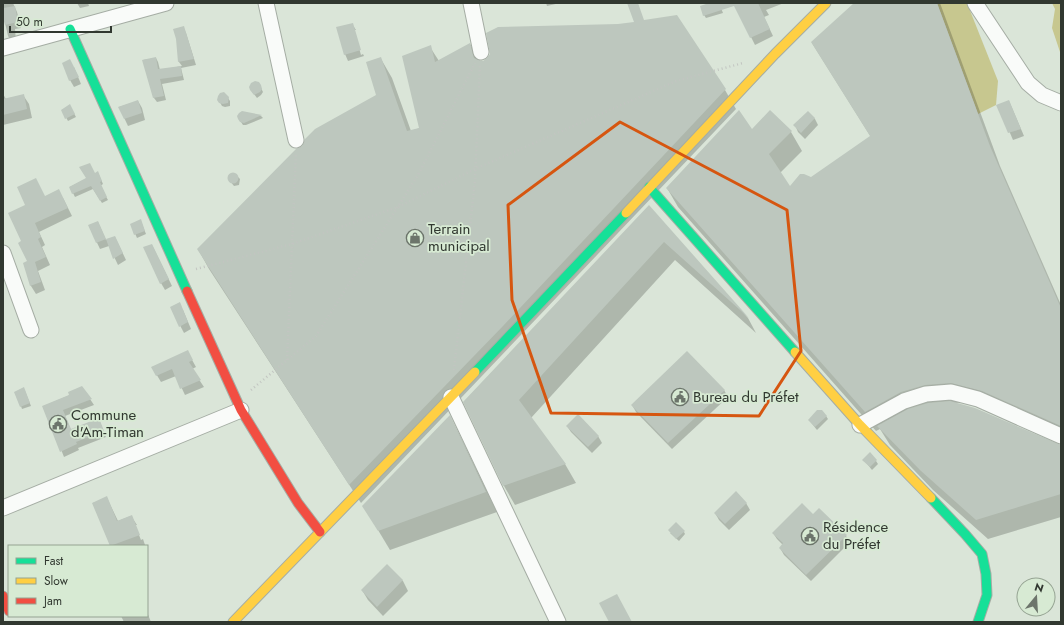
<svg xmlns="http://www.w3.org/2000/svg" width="1064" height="625" viewBox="0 0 1064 625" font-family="Jost,sans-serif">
<rect width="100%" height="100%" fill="#dae5d8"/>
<g fill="#c7c78f">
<polygon points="937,3 967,3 998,81 996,105 978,114"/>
<polygon points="1052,3 1061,3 1061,55 1052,28 1055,9"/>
</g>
<g fill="#0003">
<polygon points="3,3 13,3 17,12 21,28 15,29 16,41 12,42 8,36 3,14"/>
<polygon points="77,3 88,3 89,6 80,8"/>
<polygon points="546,3 560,3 547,6"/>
<polygon points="713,3 719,3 723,13 706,18 704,15"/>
<polygon points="734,3 784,3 766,10 769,15 764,17 773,36 755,45"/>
<polygon points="855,3 940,3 1000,166 1061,305 1061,440 993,410 965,402 955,403 1061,446 1061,517 988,539 933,490 890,445 880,429 876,431 678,207 667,188 752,130 791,132 802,151 780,173 790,188 811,178 871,137 812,43"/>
<polygon points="352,24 356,30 354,30 361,55 363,54 364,56 348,61 345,54"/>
<polygon points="183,27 186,33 196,65 181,68 184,80 162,84 166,100 157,102 154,98 143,60 156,58 158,62 160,70 182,66 179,62 177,39"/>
<polygon points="470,44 480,61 725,90 736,109 361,503 209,269 198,249 377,96 381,59 392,78 411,131 420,128 430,47 439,61"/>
<polygon points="74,67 81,84 74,87 70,80"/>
<polygon points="260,86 263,92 261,95 257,98 251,90"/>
<polygon points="3,94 6,99 23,95 29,104 32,118 3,125"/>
<polygon points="226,95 230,101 230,106 225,107 222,106 218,99"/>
<polygon points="138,101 142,108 145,120 128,126 119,107"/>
<polygon points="1009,101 1024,136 1013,140 998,105"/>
<polygon points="70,106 76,117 68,121 62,110"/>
<polygon points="242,112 261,116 263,118 246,125 243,125 239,119"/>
<polygon points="808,112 815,119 818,125 805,139 798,132 795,125"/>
<polygon points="234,173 240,179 239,185 234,186 230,181 229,175"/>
<polygon points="95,174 99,175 103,184 100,186 108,200 102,203 93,189 75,197 70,187"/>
<polygon points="45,197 63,198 72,216 39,232 45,245 42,247 50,265 38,271 45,290 36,294 31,286 25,265 29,265 22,242"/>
<polygon points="649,207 748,318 756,333 675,260 531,418 565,464 576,483 515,505 504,486 464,402"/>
<polygon points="98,222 106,240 115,237 126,260 118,265 109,246 100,249 89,226"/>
<polygon points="131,224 142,224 146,234 137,238"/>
<polygon points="152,245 172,286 165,290 161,283"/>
<polygon points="171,308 183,310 191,329 184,333"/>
<polygon points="191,358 196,367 192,369 204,387 185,395 176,376 161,382 152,367"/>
<polygon points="82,387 94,405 65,416 71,430 99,420 106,437 78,448 79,450 64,457 44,406 70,395"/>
<polygon points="724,390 728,397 672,449 636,412 632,405"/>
<polygon points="25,391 31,406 22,409 21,406"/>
<polygon points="826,416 828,419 817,430 809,420"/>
<polygon points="450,417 460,436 497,512 390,550 375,525"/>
<polygon points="567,426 598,436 602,443 592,453 571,432"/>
<polygon points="864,460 876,461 878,464 872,470"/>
<polygon points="107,498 118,521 131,516 137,525 135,525 141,540 143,539 145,545 111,546 93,503"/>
<polygon points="746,503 750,510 729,530 719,520 715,513"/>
<polygon points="813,515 846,536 850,542 811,581 784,555 780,548 783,545 777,539 773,533"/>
<polygon points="684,532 685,534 679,541 670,533"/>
<polygon points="387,566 403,581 408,591 383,616 368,600 362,590"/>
<polygon points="147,612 151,622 124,622 121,616 147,616"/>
</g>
<g fill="#bdc7be">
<polygon points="627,3 638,3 644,20 677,15 726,89 503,326 349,485 197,249 296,149 302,146 305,139 315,129 376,95 366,62 381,57 407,131 419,128 402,56 431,45 435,62 470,43 474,58 478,60 483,61 487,58 490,54 486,33 498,27 618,24 634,22"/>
<polygon points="709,3 758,3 770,29 750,38 734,6 703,16 700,6"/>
<polygon points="854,3 937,3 990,146 1061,308 1061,426 982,391 951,383 925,385 901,392 865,412 666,188 739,110 752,129 770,110 792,131 769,154 790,186 800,174 804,174 811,177 870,136 811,42"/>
<polygon points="15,6 18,22 5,25 3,18 3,8"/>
<polygon points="353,23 361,50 344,55 336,27"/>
<polygon points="184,26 194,59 178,62 176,39 173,29"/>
<polygon points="156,57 158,69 181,66 182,76 160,79 164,96 153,98 142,60"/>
<polygon points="70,59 79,77 69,81 62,63"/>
<polygon points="255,81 259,82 261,85 262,89 260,92 254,95 250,90 249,87 251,83"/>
<polygon points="224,92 229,97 228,103 223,104 219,103 217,100 218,96 220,93"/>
<polygon points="24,94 27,109 3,115 3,99"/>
<polygon points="138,100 142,113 124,119 118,107"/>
<polygon points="1009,100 1021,129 1008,133 996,105"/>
<polygon points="70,104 75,114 65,119 61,110"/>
<polygon points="242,111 262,115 244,123 240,122 238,119 237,116 239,113"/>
<polygon points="808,111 815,118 801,133 793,125"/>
<polygon points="90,163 95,173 98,171 102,181 100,182 107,197 100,201 91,186 72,194 69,187 86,178 79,167"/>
<circle cx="233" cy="178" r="5.5"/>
<polygon points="36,178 45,196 59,189 68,208 35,223 41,237 38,239 46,257 35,262 41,282 30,286 23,263 27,261 18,243 21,241 8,213 25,205 17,187"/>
<polygon points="649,205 749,318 664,242 519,400 566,464 503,486 463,402"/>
<polygon points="141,219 145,231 134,235 130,224"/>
<polygon points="98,221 106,239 96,243 88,225"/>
<polygon points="115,236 123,253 113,259 106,239"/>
<polygon points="152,244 169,279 160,284 143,247"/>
<polygon points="180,302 188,322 179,327 170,307"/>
<polygon points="188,350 193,360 189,362 201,380 180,389 172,369 156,376 151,367"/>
<polygon points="687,351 725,390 668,443 631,405"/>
<polygon points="82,386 92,399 63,410 71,429 99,418 104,431 76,442 77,444 60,452 42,406 69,395 68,392"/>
<polygon points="24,387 30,403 20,407 14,392"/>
<polygon points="950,401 975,408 1061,445 1061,494 976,520 921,471 877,426 908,409 928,403"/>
<polygon points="817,410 822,410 827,416 815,427 808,420"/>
<polygon points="578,414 599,436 588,447 566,426"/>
<polygon points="450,415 486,492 378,531 362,506"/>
<polygon points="870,452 877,460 870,467 862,460"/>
<polygon points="736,491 747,503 725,524 714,513"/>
<polygon points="107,496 117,521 132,515 140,535 110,546 92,503"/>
<polygon points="802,503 813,514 819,508 847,535 806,575 779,548 783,543 772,533"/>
<polygon points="676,522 685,531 676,539 668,530"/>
<polygon points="387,564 403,580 377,607 361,590"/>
<polygon points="617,594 632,622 609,622 599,603"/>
</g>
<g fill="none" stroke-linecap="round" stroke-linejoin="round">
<defs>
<g id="street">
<polyline points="266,3 296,140"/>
<polyline points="471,3 481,52"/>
<polyline points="975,3 1028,83 1042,95 1061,103"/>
<polyline points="3,48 166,3"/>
<polyline points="3,253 31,330"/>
<polyline points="451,397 558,622"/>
<polyline points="860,425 904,401 926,394 951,392 978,399 1061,436"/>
<polyline points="3,508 241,410"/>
</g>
<g id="fast">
<polyline points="70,29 187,291"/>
<polyline points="649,187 795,352"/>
<polyline points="475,372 626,213"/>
<polyline points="931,498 965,534 982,554 986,574 987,595 978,622"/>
</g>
<g id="slow">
<polyline points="626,213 775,54 826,3"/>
<polyline points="795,352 860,425 931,498"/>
<polyline points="233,622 475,372"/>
</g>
<g id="jam">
<polyline points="187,291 241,410 298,503 320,532"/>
<polyline points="3,596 9,611"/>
</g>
</defs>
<use href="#street" stroke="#a5ada4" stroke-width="17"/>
<use href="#fast" stroke="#a5ada4" stroke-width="11"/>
<use href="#slow" stroke="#a5ada4" stroke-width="11"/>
<use href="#jam" stroke="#a5ada4" stroke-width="11"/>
<g stroke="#c2c5c1" stroke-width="2.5" stroke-dasharray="1 3" stroke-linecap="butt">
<polyline points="196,269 292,244 398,207 475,169 676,81 743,63"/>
<polyline points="287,360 296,153"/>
<polyline points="454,370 475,181 480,64"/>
<polyline points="251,390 316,336 418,175 475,63"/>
</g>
<use href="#street" stroke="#f9fbf9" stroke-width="15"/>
<use href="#fast" stroke="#16e098" stroke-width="9"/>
<use href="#slow" stroke="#ffcf43" stroke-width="9"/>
<use href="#jam" stroke="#f24e42" stroke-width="9"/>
</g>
<path fill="none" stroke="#d65610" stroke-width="3" stroke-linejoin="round" d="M620,122L787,210L801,351L759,416L551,413L512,300L508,205Z"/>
<defs>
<symbol id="shop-ring" viewBox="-11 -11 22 22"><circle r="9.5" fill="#d7ead3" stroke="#6c756b" stroke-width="1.5"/><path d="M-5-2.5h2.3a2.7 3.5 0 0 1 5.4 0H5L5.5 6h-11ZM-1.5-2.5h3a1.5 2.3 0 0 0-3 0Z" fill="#6c756b"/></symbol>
<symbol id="civic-ring" viewBox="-11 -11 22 22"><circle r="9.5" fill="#d7ead3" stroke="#6c756b" stroke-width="1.5"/><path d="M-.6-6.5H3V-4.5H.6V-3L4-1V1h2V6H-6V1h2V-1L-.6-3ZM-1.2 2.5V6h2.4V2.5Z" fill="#6c756b"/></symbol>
</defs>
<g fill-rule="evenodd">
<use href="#shop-ring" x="405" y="228" width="20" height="20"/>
<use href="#civic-ring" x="670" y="387" width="20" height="20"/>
<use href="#civic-ring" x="48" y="414" width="20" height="20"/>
<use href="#civic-ring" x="800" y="526" width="20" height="20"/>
</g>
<g text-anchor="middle" stroke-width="3.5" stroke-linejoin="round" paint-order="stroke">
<g font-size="15" fill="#313830" stroke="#d7ead3" text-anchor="start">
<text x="428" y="234">Terrain<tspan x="428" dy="17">municipal</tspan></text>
<text x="693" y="402">Bureau du Préfet</text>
<text x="71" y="420">Commune<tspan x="71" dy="17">d'Am-Timan</tspan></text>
<text x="823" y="532">Résidence<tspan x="823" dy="17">du Préfet</tspan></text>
</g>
</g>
<rect width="1064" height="625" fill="none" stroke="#313830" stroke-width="8"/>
<rect x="8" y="545" width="140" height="72" fill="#d7ead3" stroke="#95a392"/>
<rect x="16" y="558" width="20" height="6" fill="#16e098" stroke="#95a392"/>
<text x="44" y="565" font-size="12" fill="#313830">Fast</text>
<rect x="16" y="578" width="20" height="6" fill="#ffcf43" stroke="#95a392"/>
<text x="44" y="585" font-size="12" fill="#313830">Slow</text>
<rect x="16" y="598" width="20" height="6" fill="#f24e42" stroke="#95a392"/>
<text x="44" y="605" font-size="12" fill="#313830">Jam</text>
<g transform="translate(1036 597) rotate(18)"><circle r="19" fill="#d7ead3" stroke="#95a392"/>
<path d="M0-3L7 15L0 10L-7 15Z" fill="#6c756b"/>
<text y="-6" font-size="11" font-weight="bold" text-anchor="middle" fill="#313830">N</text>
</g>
<path d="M10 26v6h101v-6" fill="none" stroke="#313830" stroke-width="2"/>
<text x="16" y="26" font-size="12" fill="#313830" stroke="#d7ead3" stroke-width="3" paint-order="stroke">50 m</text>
</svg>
